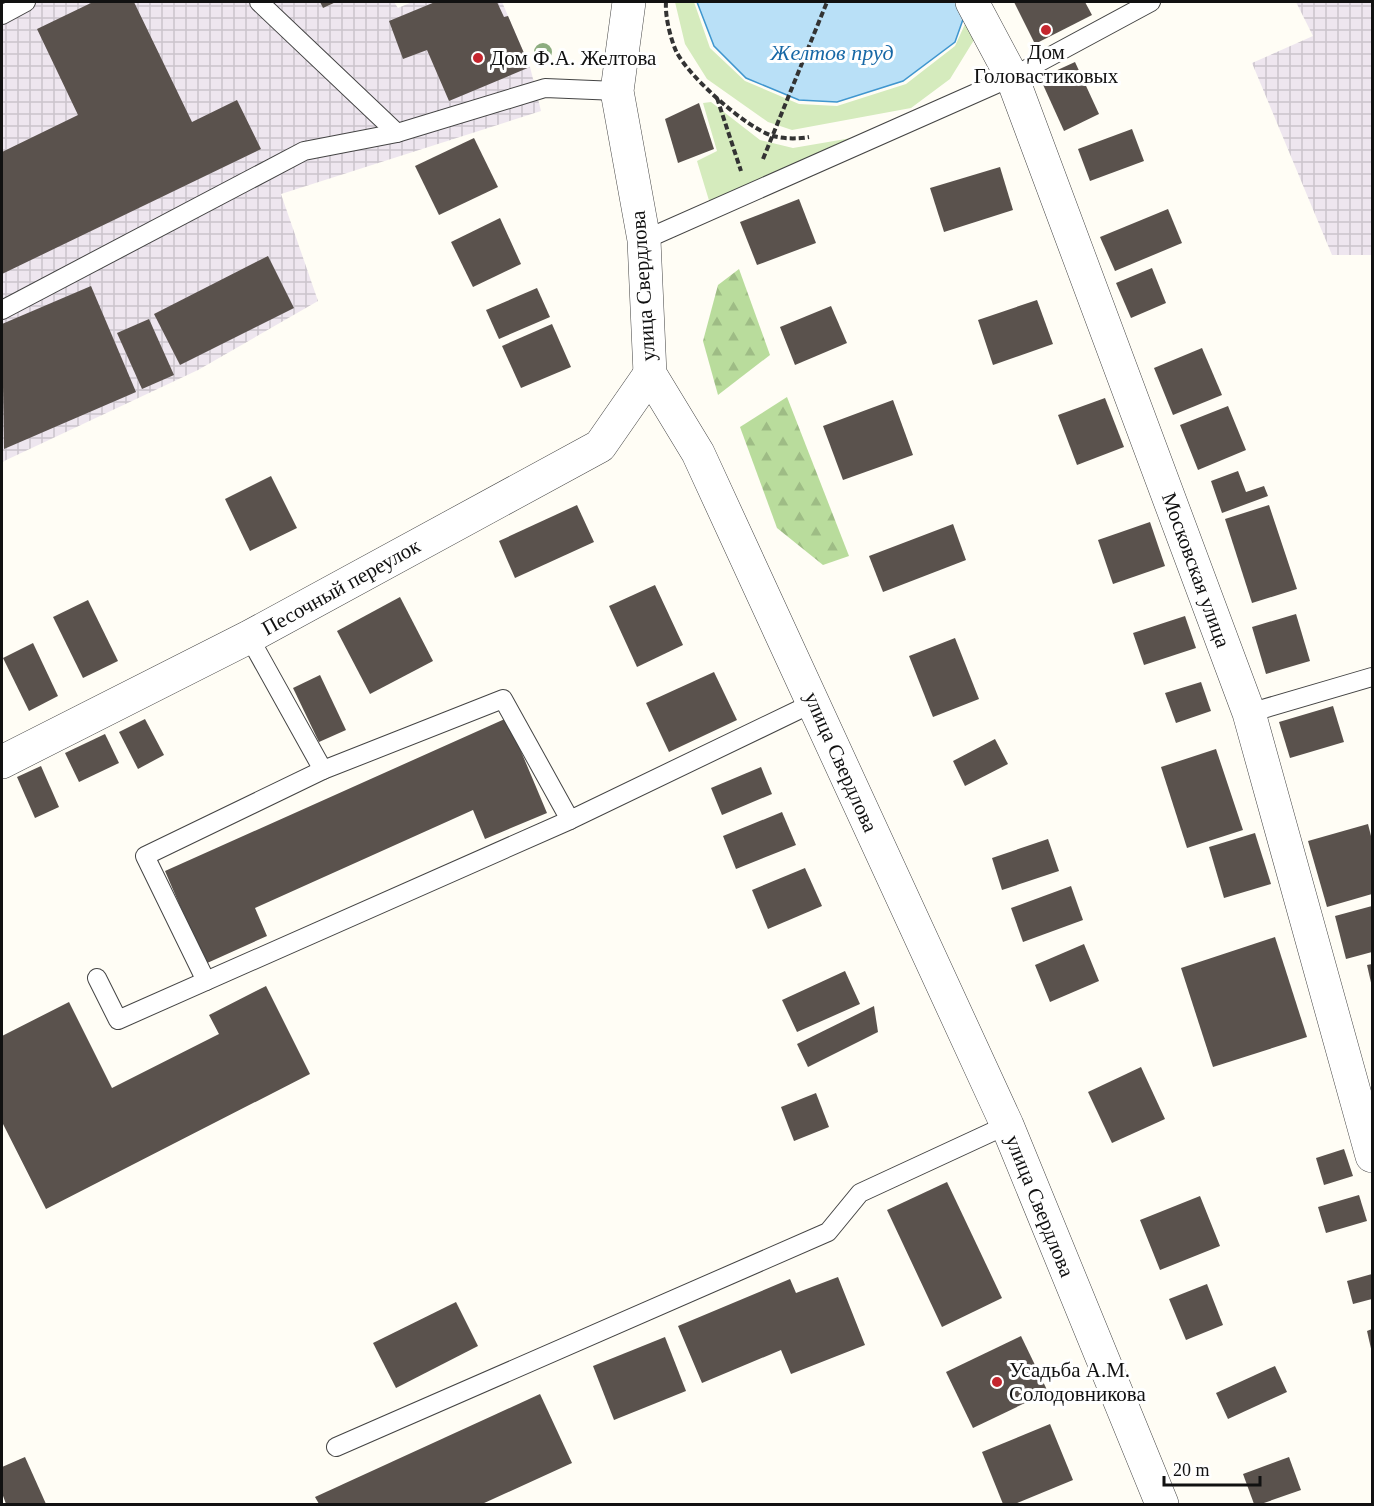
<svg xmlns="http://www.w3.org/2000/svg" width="1374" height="1506" viewBox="0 0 1374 1506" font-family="Georgia,serif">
<defs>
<pattern id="industrial-grid" width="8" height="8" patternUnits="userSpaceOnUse" patternTransform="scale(1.5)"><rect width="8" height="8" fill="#eee6ef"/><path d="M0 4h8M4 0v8" fill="none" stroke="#cbc4cc"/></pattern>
<pattern id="forest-firs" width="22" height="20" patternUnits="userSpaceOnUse" patternTransform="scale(1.5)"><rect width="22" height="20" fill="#b9dc9c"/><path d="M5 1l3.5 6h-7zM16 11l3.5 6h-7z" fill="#9ebc85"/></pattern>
</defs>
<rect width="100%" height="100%" fill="#fffdf5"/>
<g fill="url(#industrial-grid)">
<polygon points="2,2 320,2 323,8 336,2 394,2 398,8 412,2 502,2 530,67 541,111 281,194 318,301 198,370 2,462"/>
<polygon points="1296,2 1372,2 1372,255 1332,255 1252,63 1313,36"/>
</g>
<g fill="#d5ebbd">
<polygon points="675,2 694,2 710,48 745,81 799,104 837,106 906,84 955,46 971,11 974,40 950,79 911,108 792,130 768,122 707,79 685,44"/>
<polygon points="711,102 760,140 793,148 869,135 711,207 697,161 717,151 703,103"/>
</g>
<g fill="url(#forest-firs)">
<polygon points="739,269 770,355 718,395 703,341 718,285"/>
<polygon points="787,397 849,556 823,565 777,528 740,427"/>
</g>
<polygon fill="#b9e0f7" stroke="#3f96cf" stroke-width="1.5" points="697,2 963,2 967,8 955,42 903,81 837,102 799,100 746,78 714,46"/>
<g fill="#5a524d">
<polygon points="93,2 134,2 192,122 237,100 261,149 2,274 2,152 78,115 37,29"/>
<polygon points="320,2 336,2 323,8"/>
<polygon points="435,2 497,2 504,17 508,16 530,67 449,101 427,50 403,59 389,21"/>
<polygon points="1014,2 1085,2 1092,15 1035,44"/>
<polygon points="1075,62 1099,114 1064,131 1040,78"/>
<polygon points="699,103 714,149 678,163 665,119"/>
<polygon points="1132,129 1144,161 1090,181 1078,149"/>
<polygon points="474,138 498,187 439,215 415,166"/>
<polygon points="1000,167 1013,210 944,232 930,188"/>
<polygon points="799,199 816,243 757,265 740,222"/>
<polygon points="1168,209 1182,243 1115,271 1100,237"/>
<polygon points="500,218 521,264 473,287 451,242"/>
<polygon points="268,256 294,308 180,365 154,314"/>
<polygon points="1152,268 1166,303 1131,318 1116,283"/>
<polygon points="91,286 136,392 4,449 2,324"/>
<polygon points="537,288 550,317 499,339 486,310"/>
<polygon points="1037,300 1053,344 993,365 978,320"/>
<polygon points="831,306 847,343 795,365 780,327"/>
<polygon points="149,319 174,375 142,389 117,333"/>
<polygon points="552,324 571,367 521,388 502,346"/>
<polygon points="1202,348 1222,395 1173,415 1154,368"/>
<polygon points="1105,398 1124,447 1077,465 1058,415"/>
<polygon points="893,400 913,455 843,480 823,426"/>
<polygon points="1228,406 1246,450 1198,470 1180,425"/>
<polygon points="1238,471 1246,492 1264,486 1268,496 1222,513 1211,481"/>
<polygon points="271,476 297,528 250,551 225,499"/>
<polygon points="577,505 594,542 515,578 499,541"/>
<polygon points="1269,505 1297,589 1252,603 1225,519"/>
<polygon points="1150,522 1165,566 1113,584 1098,540"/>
<polygon points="953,524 966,560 883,592 869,556"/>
<polygon points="655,585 683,645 637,667 609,606"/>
<polygon points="400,597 433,661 370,694 337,631"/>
<polygon points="88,600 118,661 83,678 53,617"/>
<polygon points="1296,614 1310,661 1266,674 1252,627"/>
<polygon points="1185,616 1196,648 1144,665 1133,633"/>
<polygon points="955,638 979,699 933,717 909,656"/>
<polygon points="33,643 58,696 29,711 3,658"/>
<polygon points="714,672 737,720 669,752 646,703"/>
<polygon points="320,675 346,730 319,742 293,688"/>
<polygon points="1201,682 1211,711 1176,723 1165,693"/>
<polygon points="1333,706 1344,742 1290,758 1279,722"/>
<polygon points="507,718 547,813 485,839 473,810 255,908 267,936 205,964 165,871"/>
<polygon points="145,719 164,755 138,769 119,732"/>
<polygon points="105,734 119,763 79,782 65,753"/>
<polygon points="995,739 1008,764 965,786 953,761"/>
<polygon points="1216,749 1243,830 1187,848 1161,767"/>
<polygon points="41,766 59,807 35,818 17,777"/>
<polygon points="761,767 772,794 722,815 711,788"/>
<polygon points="782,812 796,845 736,869 723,836"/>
<polygon points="1368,824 1372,840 1372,894 1327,907 1308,841"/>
<polygon points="1255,833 1271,884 1224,898 1209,847"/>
<polygon points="1048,839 1059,871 1002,890 992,858"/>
<polygon points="805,868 822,906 768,929 752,890"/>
<polygon points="1071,886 1083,920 1023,942 1011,908"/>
<polygon points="1372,906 1372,952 1346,959 1335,916"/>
<polygon points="1275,937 1307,1037 1213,1067 1181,968"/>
<polygon points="1084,944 1099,981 1050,1002 1035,965"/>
<polygon points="1372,964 1372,987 1367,965"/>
<polygon points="845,971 860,1004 797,1032 782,1000"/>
<polygon points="266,986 310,1074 46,1209 2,1122 2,1036 69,1002 112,1088 219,1034 209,1015"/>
<polygon points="874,1006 878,1032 808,1067 797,1044"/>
<polygon points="1141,1067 1165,1119 1112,1143 1088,1092"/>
<polygon points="816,1093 829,1127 794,1141 781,1107"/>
<polygon points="1344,1149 1353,1176 1324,1185 1316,1158"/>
<polygon points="947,1182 1002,1298 942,1327 887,1210"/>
<polygon points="1359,1195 1367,1221 1326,1233 1318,1207"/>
<polygon points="1200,1196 1220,1246 1160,1270 1140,1220"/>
<polygon points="1372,1274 1372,1299 1353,1304 1347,1281"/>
<polygon points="838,1277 865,1345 791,1374 781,1350 702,1383 678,1326 790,1279 796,1293"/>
<polygon points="1207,1284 1223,1325 1186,1340 1169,1299"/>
<polygon points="456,1302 478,1346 396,1388 373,1343"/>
<polygon points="1372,1329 1372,1353 1367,1331"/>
<polygon points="1021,1336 1048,1392 973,1428 946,1372"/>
<polygon points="665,1337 686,1391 614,1420 593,1366"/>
<polygon points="1275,1366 1287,1392 1228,1419 1216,1393"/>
<polygon points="540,1394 572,1463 482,1504 319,1504 315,1497"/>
<polygon points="1050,1424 1073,1480 1015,1504 1003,1504 982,1452"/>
<polygon points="25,1457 46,1504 6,1504 2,1493 2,1467"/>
<polygon points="1289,1457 1301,1490 1261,1504 1254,1504 1243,1474"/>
</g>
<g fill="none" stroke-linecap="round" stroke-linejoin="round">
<defs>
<g id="lane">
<polyline points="259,2 397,133"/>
<polyline points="2,15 26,2"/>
<polyline points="644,240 1012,77 1151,2"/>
<polyline points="2,310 304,151 397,133 545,88 617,91"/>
<polyline points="249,637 323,770 503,699 570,820 815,702"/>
<polyline points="1249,713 1372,677"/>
<polyline points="97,978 118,1020 570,820"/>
<polyline points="206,981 145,856 323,770"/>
<polyline points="336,1447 828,1232 860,1193 1007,1125"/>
</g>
<g id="street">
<polyline points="629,2 617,91 644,240 650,374 698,453 1007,1125 1162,1504"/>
<polyline points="972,2 1012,77 1249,713 1372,1156"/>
<polyline points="2,762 249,637 600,446 650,374"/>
</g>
</defs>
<use href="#lane" stroke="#444" stroke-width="20"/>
<use href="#street" stroke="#444" stroke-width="34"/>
<g stroke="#333" stroke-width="4" stroke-dasharray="6 3" stroke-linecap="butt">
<path d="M666,2C665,16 670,37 676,51C688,76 746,128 773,136C784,139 798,139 809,137"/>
<polyline points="717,98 741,171"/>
<polyline points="763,159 827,2"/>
</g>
<use href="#lane" stroke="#fff" stroke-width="18"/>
<use href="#street" stroke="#fff" stroke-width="33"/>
</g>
<circle fill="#8dad7f" cx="543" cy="52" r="9"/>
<g fill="#c4262e" stroke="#fff" stroke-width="2">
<circle cx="1046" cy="30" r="6"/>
<circle cx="478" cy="58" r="6"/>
<circle cx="997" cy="1382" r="6"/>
</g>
<g text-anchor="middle" stroke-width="6" stroke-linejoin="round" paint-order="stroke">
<g font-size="21" fill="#111" stroke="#fff" text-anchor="start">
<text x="1046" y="59" text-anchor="middle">Дом<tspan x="1046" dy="24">Головастиковых</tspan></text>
<text x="490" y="65">Дом Ф.А. Желтова</text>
<text x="1009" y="1377">Усадьба А.М.<tspan x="1009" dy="24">Солодовникова</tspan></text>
</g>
<g font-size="21" fill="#111" stroke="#fff">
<text transform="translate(643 286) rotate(-94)" y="7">улица Свердлова</text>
<text transform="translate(1196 570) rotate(70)" y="7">Московская улица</text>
<text transform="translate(341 587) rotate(-29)" y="7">Песочный переулок</text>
<text transform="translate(841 762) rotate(66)" y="7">улица Свердлова</text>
<text transform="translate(1040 1206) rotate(68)" y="7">улица Свердлова</text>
</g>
<g font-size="22" font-style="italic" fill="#1768a6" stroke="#fff">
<text x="832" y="60">Желтов пруд</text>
</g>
</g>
<rect width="1374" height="1506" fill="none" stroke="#111111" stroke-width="6"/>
<path d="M1164 1476v9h96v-9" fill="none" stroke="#111111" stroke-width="3"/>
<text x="1173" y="1476" font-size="18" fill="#111111" stroke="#ffffff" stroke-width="4.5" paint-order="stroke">20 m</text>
</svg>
